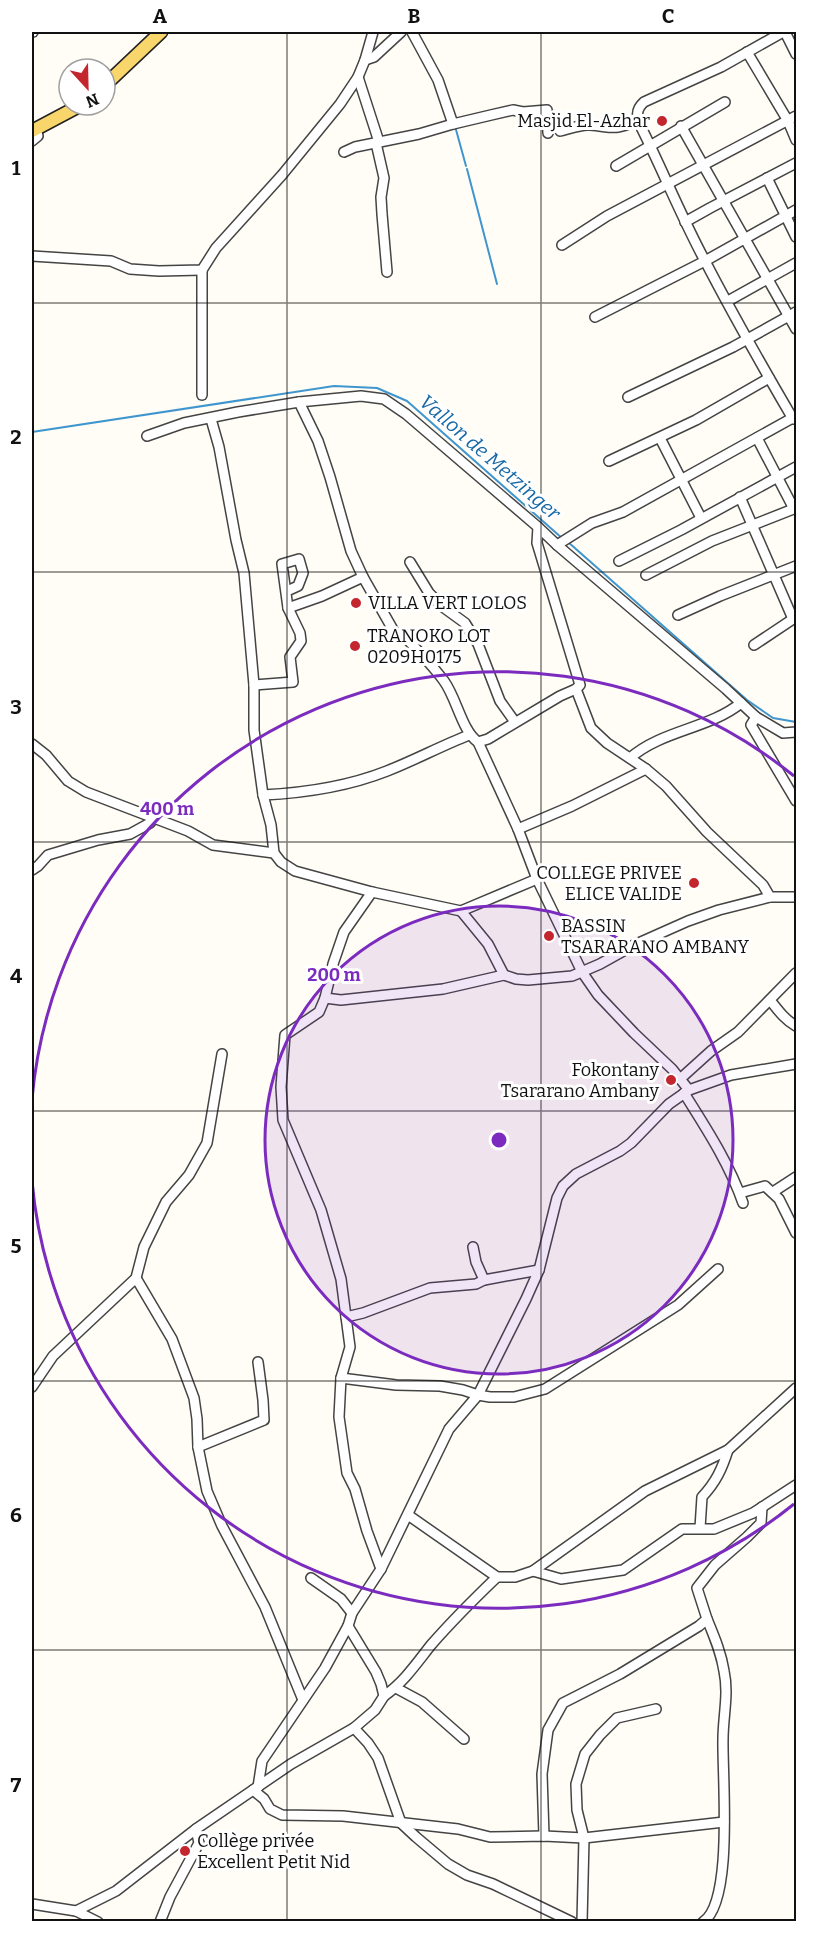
<svg xmlns="http://www.w3.org/2000/svg" width="828" height="1953" viewBox="0 0 828 1953" font-family="Bitter,serif">
<rect width="100%" height="100%" fill="#fffdf5"/>
<g fill="none" stroke-linecap="round" stroke-linejoin="round">
<g stroke="#3f96cf" stroke-width="2">
<polyline points="455,126 466,166"/>
<polyline points="467,169 497,284"/>
<polyline points="32,432 334,386 377,388 407,401 563,539"/>
<polyline points="568,542 747,700 773,718 796,722"/>
</g>
<defs>
<g id="minor">
<polyline points="32,32 33,32"/>
<polyline points="412,32 438,80 453,124"/>
<path d="M783,32L721,67L644,102C635,110 637,117 641,127C663,171 681,216 704,259C732,313 762,366 793,419"/>
<polyline points="785,32 796,54"/>
<polyline points="747,52 788,121 796,140"/>
<polyline points="365,60 374,57 401,32"/>
<polyline points="358,77 379,142"/>
<polyline points="681,126 796,329"/>
<path d="M560,131C569,129 581,124 590,125C614,127 614,131 638,120"/>
<polyline points="32,141 38,136 36,129"/>
<polyline points="376,143 384,178 381,197 382,214 387,272"/>
<polyline points="344,152 355,147 419,134 453,124 491,115 513,110 523,112 547,110 548,133"/>
<polyline points="616,166 725,102"/>
<polyline points="767,178 796,237"/>
<polyline points="685,222 710,208 796,163"/>
<polyline points="562,245 607,216 796,116"/>
<polyline points="32,256 111,261 130,269 159,271 202,270 216,248 282,175 340,104 358,77 365,60 373,32"/>
<polyline points="728,301 796,263"/>
<polyline points="595,317 705,261 796,210"/>
<polyline points="202,395 202,270"/>
<polyline points="628,397 733,347 796,312"/>
<path d="M299,402L318,441L330,477L351,551L363,577L396,635H403L406,638C419,652 433,666 444,681C457,699 462,731 478,742L518,829L537,879L582,972L598,995L634,1033L672,1069L689,1090"/>
<polyline points="211,419 219,447 236,540 244,573 254,685 254,730 263,795 271,825 274,853 281,862 295,871 372,892 461,911 537,879"/>
<polyline points="147,436 184,423 238,412 299,402 361,396 384,399 406,414 538,527 557,545 726,689 756,717 783,733 796,732"/>
<polyline points="660,438 701,518"/>
<polyline points="757,438 794,509"/>
<polyline points="609,461 696,420 769,378"/>
<polyline points="740,497 793,619"/>
<polyline points="538,527 537,543 580,685 576,689 591,728 607,743 646,769 666,786 707,832 763,885 770,897 796,897"/>
<polyline points="557,545 592,523 623,512 796,416"/>
<polyline points="619,561 681,530 796,467"/>
<polyline points="410,562 429,593 443,607 465,623 478,644 500,701 515,722"/>
<polyline points="646,575 712,541 796,508"/>
<polyline points="288,608 322,596 363,577"/>
<polyline points="678,615 720,596 796,566"/>
<polyline points="754,645 796,617"/>
<polyline points="254,685 293,682 290,657 301,641 300,633 288,608 282,564 299,559 303,573 298,586 287,591"/>
<polyline points="756,717 751,725 796,801"/>
<polyline points="478,742 488,739 560,696 576,689"/>
<polyline points="32,744 46,755 68,781 86,792 188,831 213,845 274,853"/>
<path d="M630,758C662,730 709,729 741,703"/>
<path d="M263,795C304,793 349,786 387,771C415,760 441,746 469,735"/>
<polyline points="518,829 572,806 646,769"/>
<polyline points="32,870 38,866 48,855 98,840 130,834 150,823 154,818"/>
<polyline points="372,892 344,932 333,964 325,998 319,1012 285,1035 281,1087 283,1120 321,1210 341,1279 350,1347 341,1378 339,1417 347,1473 355,1489 367,1531 381,1569"/>
<polyline points="461,911 488,944 504,975"/>
<polyline points="325,998 341,1000 443,989 504,975 516,979 528,980 572,976 600,964 634,945 688,921 719,910 770,897"/>
<path d="M770,1000C778,1010 785,1020 796,1026"/>
<polyline points="680,1079 711,1051 738,1032 796,973"/>
<path d="M684,1093C706,1128 729,1163 743,1203"/>
<polyline points="773,1192 796,1177"/>
<polyline points="740,1193 765,1186 779,1199 796,1233"/>
<polyline points="473,1247 476,1262 484,1280"/>
<polyline points="136,1278 172,1339 194,1398 197,1419 198,1447 207,1491 222,1526 265,1607 303,1700"/>
<polyline points="346,1317 363,1313 430,1288 476,1284 484,1280 539,1270"/>
<polyline points="341,1378 396,1385 440,1386 463,1390 478,1395 490,1397 514,1397 545,1389 678,1305 718,1269"/>
<polyline points="32,1387 53,1356 136,1278 144,1247 166,1202 189,1175 207,1143 222,1054"/>
<polyline points="198,1447 264,1420 263,1400 258,1362"/>
<polyline points="408,1515 497,1577 515,1577 533,1571 645,1491 728,1450 796,1388"/>
<path d="M700,1528L702,1497C716,1482 722,1469 728,1450"/>
<polyline points="533,1571 561,1579 623,1570 682,1529 714,1529 753,1513 796,1485"/>
<polyline points="311,1578 341,1599 352,1613"/>
<polyline points="396,1688 422,1702 464,1739"/>
<path d="M384,1696C404,1682 416,1664 431,1645C452,1621 474,1599 497,1577"/>
<polyline points="354,1728 368,1743 378,1758 401,1823 416,1837 448,1864 467,1875 493,1884 572,1922"/>
<polyline points="258,1787 262,1761 325,1668 348,1626"/>
<polyline points="253,1790 264,1799 270,1809 282,1815 343,1816 458,1829 490,1837 544,1836 584,1838 724,1822"/>
<polyline points="544,1836 542,1774 548,1730 563,1703 620,1674 699,1626 707,1619 697,1588 715,1565 747,1537 761,1523 762,1507"/>
<polyline points="32,1904 76,1911 98,1922"/>
<polyline points="76,1911 116,1891 196,1829 291,1764 354,1728 375,1710 384,1696 381,1684 376,1672 348,1626 352,1613 381,1569 449,1429 478,1395 526,1299 539,1270 557,1198 563,1186 576,1174 620,1151 631,1143 669,1104 689,1090 731,1075 796,1064"/>
<polyline points="160,1922 170,1897 199,1843 196,1829"/>
<polyline points="582,1922 584,1838 577,1810 576,1784 585,1754 600,1735 617,1718 656,1709"/>
<path d="M703,1922C734,1902 722,1775 723,1739C723,1716 729,1694 724,1671C721,1652 714,1636 707,1619"/>
</g>
<g id="major">
<polyline points="105,85 161,32"/>
<polyline points="32,131 81,105"/>
</g>
</defs>
<use href="#minor" stroke="#444" stroke-width="12"/>
<use href="#major" stroke="#222" stroke-width="15"/>
<use href="#minor" stroke="#fff" stroke-width="9"/>
<use href="#major" stroke="#f9d66b" stroke-width="12"/>
</g>
<path fill="none" stroke="#111" stroke-width="1.5" stroke-opacity="0.55" d="M287,32V1922M541,32V1922M32,303H796M32,572H796M32,842H796M32,1111H796M32,1381H796M32,1650H796"/>
<circle cx="499" cy="1140" r="234" fill="#7b2cbf" fill-opacity=".12"/>
<g fill="none" stroke="#7b2cbf" stroke-width="3">
<circle cx="499" cy="1140" r="234"/>
<path d="M794 1504A469 469 0 0 1 32 1181M32 1099A469 469 0 0 1 794 776"/>
</g>
<g fill="#c4262e" stroke="#fff" stroke-width="2">
<circle cx="662" cy="121" r="6"/>
<circle cx="356" cy="603" r="6"/>
<circle cx="355" cy="646" r="6"/>
<circle cx="694" cy="883" r="6"/>
<circle cx="549" cy="936" r="6"/>
<circle cx="671" cy="1080" r="6"/>
<circle cx="185" cy="1851" r="6"/>
</g>
<g text-anchor="middle" stroke-width="6" stroke-linejoin="round" paint-order="stroke">
<g font-size="18" fill="#111" stroke="#fff" text-anchor="start">
<text x="650" y="127" text-anchor="end">Masjid El-Azhar</text>
<text x="368" y="609">VILLA VERT LOLOS</text>
<text x="367" y="642">TRANOKO LOT<tspan x="367" dy="21">0209H0175</tspan></text>
<text x="682" y="879" text-anchor="end">COLLEGE PRIVEE<tspan x="682" dy="21">ELICE VALIDE</tspan></text>
<text x="561" y="932">BASSIN<tspan x="561" dy="21">TSARARANO AMBANY</tspan></text>
<text x="659" y="1076" text-anchor="end">Fokontany<tspan x="659" dy="21">Tsararano Ambany</tspan></text>
<text x="197" y="1847">Collège privée<tspan x="197" dy="21">Excellent Petit Nid</tspan></text>
</g>
<g font-size="20" font-style="italic" fill="#1768a6" stroke="#fff">
<text transform="translate(490 457) rotate(41)" y="7">Vallon de Metzinger</text>
</g>
</g>
<circle cx="499" cy="1140" r="9" fill="#7b2cbf" stroke="#fff" stroke-width="3"/>
<g font-size="18" text-anchor="middle" font-weight="bold" fill="#7b2cbf" stroke="#fff" stroke-width="6" stroke-linejoin="round" paint-order="stroke">
<text x="167" y="815">400 m</text>
<text x="334" y="981">200 m</text>
</g>
<rect width="828" height="1953" fill="none" stroke="#ffffff" stroke-width="66"/>
<g transform="translate(87 87) rotate(158)"><circle r="28" fill="#ffffff" stroke="#a0a0a0" stroke-width="1.5"/>
<path d="M0-4.5L10 22L0 15L-10 22Z" fill="#c4262e"/>
<text y="-9" font-size="16" font-weight="bold" text-anchor="middle" fill="#111111">N</text>
</g>
<rect x="33" y="33" width="762" height="1887" fill="none" stroke="#111" stroke-width="2"/>
<g font-size="20" text-anchor="middle" font-weight="bold" fill="#111">
<text x="160" y="23">A</text>
<text x="414" y="23">B</text>
<text x="668" y="23">C</text>
<text x="16" y="175">1</text>
<text x="16" y="444">2</text>
<text x="16" y="714">3</text>
<text x="16" y="983">4</text>
<text x="16" y="1253">5</text>
<text x="16" y="1522">6</text>
<text x="16" y="1792">7</text>
</g>
</svg>
